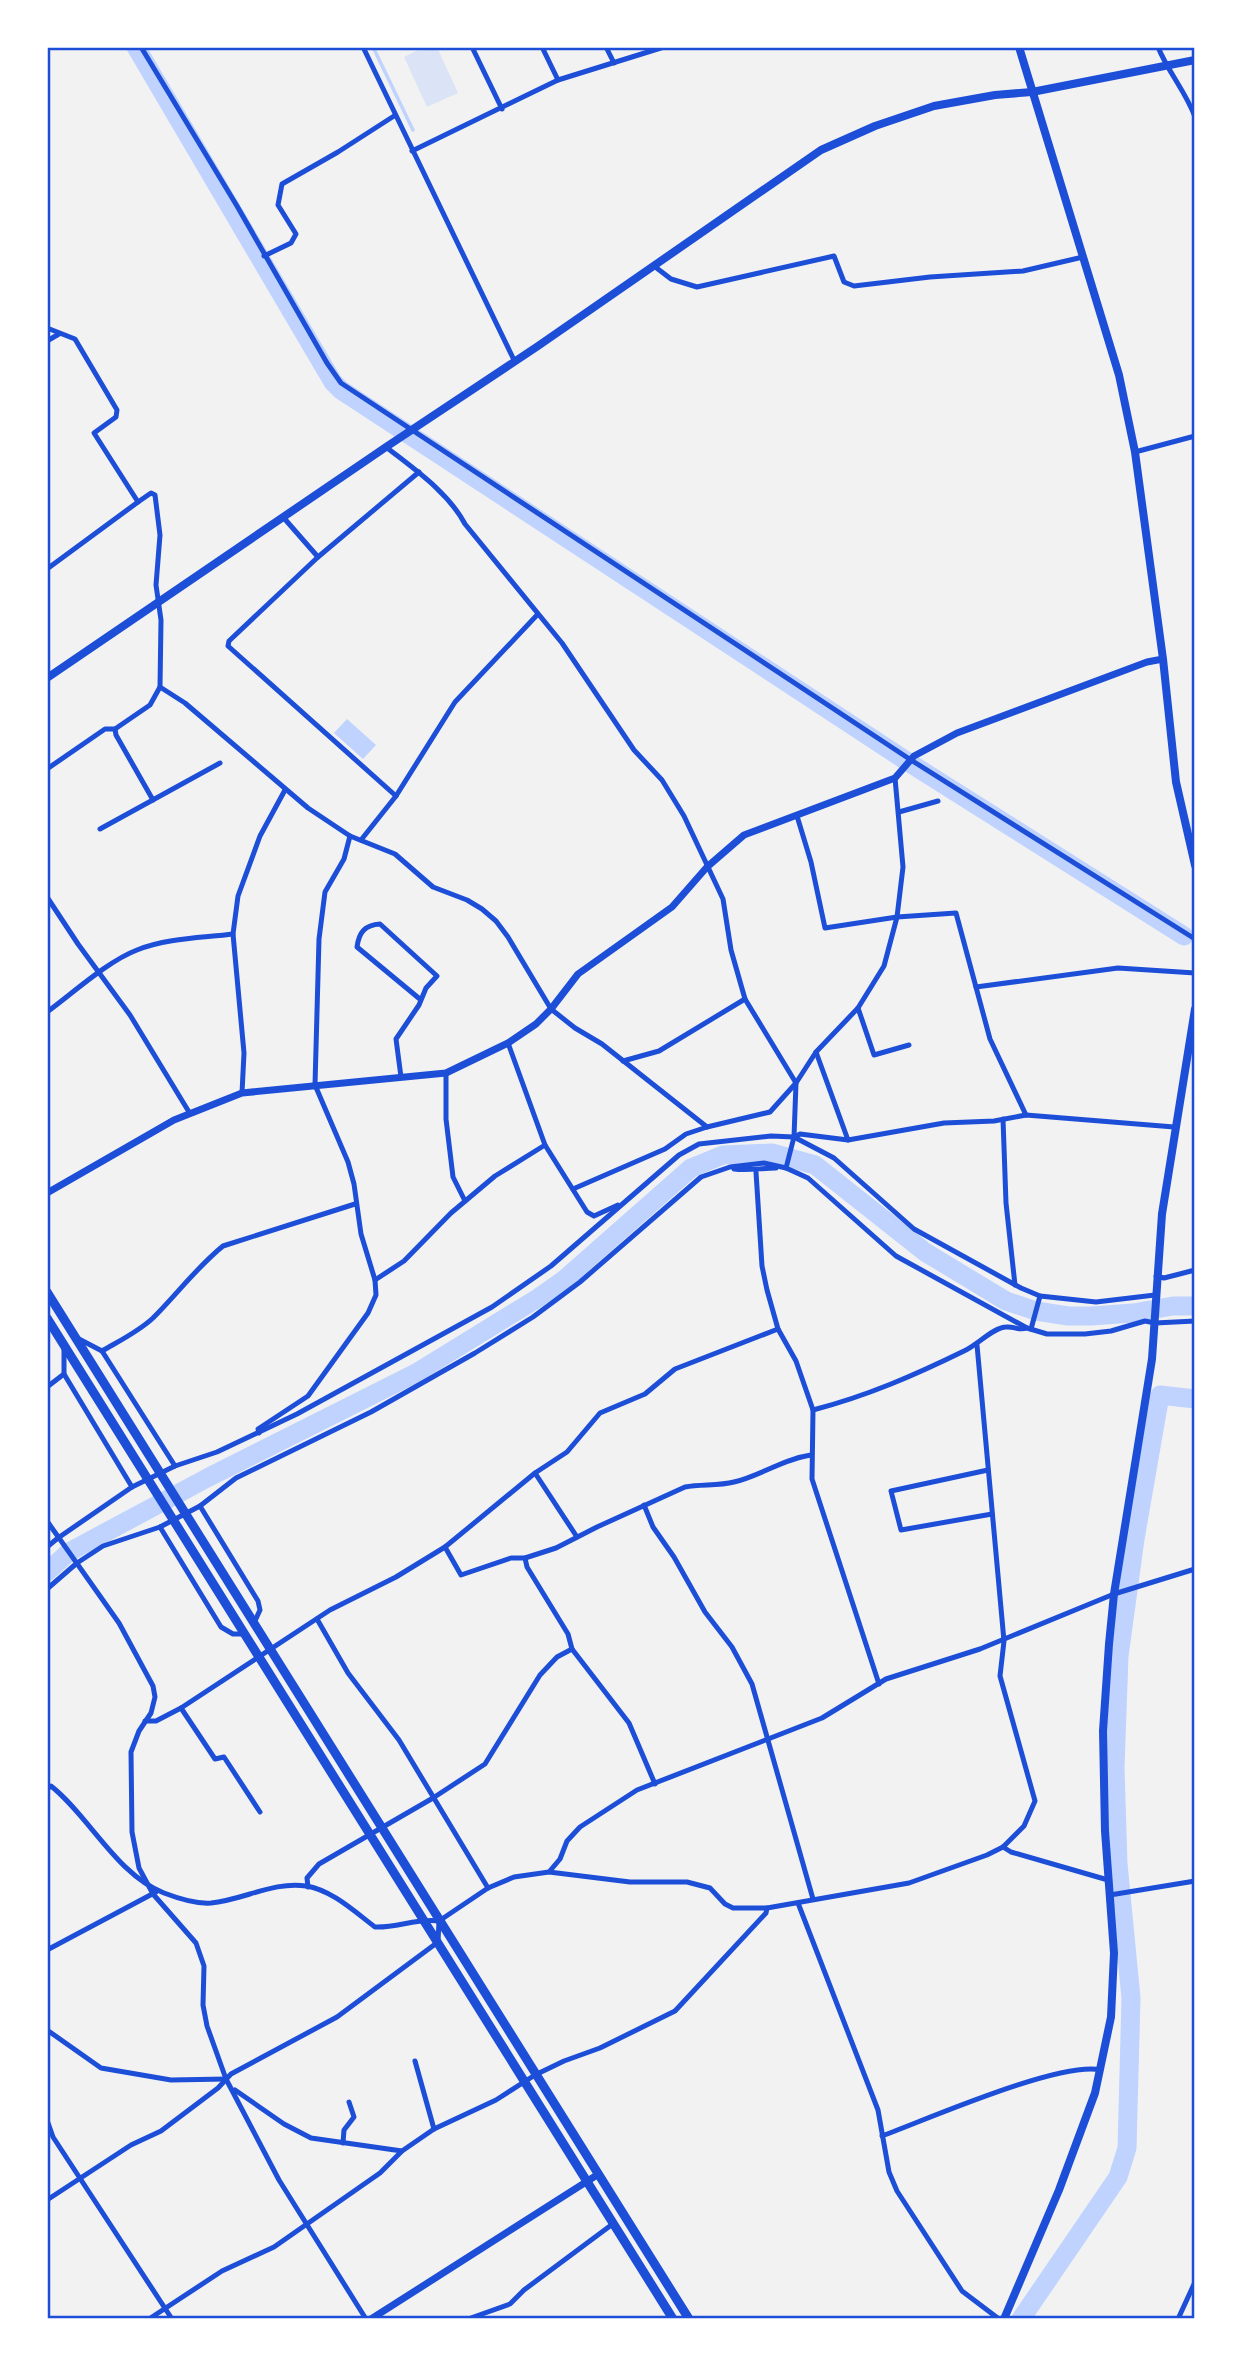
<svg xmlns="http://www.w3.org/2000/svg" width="1242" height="2366" viewBox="0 0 1242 2366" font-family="Raleway,sans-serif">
<rect width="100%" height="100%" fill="#f2f2f2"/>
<polygon fill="#dbe4f7" points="424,47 437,47 458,93 427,107 404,57"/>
<polygon fill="#bfd3fe" points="347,719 376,745 363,759 334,733"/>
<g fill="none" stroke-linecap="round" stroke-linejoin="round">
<polyline stroke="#bfd3fe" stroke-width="3.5" points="373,47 413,130"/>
<g stroke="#bfd3fe" stroke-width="19">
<polyline points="136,47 333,382 341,390 905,760 1184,936"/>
<polyline points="47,1572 69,1552 209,1477 416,1373 538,1298 565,1279 691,1168 723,1155 772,1153 815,1165 925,1252 1006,1301 1036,1311 1068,1316 1091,1316 1133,1313 1173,1306 1195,1306"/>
<polyline points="1021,2319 1118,2177 1127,2148 1131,1998 1118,1864 1115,1768 1119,1656 1135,1539 1160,1395 1195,1399"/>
</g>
<g stroke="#1d4ed8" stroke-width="5">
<polyline points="141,47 237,206 327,363 341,383 911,760 1195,939"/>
<polyline points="363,47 514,360"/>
<polyline points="472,47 502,109"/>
<polyline points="542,47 558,80"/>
<polyline points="606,47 614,63"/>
<path d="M1158,47C1168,72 1186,92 1195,117"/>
<polyline points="412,151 558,80 664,47"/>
<polyline points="264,256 291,243 296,234 278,205 282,184 338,152 394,116"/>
<polyline points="654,266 671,279 697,287 834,256 844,282 854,286 930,277 1023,271 1083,257"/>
<polyline points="47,328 75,339 117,410 116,417 94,433 138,502"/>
<polyline points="47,341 59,334"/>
<path d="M386,447C414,469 448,492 465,524L562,643L634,750L662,780L684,816L723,899L731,950L745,999L796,1083L770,1112L707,1127L686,1134L665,1149L573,1189"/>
<polyline points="1135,452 1195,436"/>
<polyline points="283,517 318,557"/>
<polyline points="47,569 138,502 151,493 155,495 160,535 156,585 161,620 160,687 150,705 115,729 105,729 47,769"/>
<polyline points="160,687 185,703 308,808 350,836 395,854 433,887 467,900 482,909 496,921 508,937 551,1009 575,1028 602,1044 707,1127"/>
<polyline points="115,729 116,735 153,800"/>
<polyline points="396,796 228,646 229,641 318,557 419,472"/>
<polyline points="899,812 938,801"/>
<polyline points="797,816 811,862 825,928 897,917 956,913 990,1039 1026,1115"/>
<polyline points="100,829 220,763"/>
<polyline points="361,840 396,796 455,702 538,614"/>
<polyline points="47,897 78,944 130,1015 189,1112"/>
<polyline points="976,987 1118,968 1195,973"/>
<polyline points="858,1008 874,1055 909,1045"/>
<path d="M47,1012C73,993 108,961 137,950C167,938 202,938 233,934"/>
<polyline points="508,1043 545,1145 587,1212 594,1216 618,1205"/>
<polyline points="816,1052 848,1140"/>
<polyline points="623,1061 659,1051 745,999"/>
<polyline points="446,1073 446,1119 453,1177 465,1201"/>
<path d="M401,1077L396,1039L419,1005L426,988L437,976L380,924C365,925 359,932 357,947L421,1000"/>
<polyline points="242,1093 244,1053 233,934 238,896 260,836 285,790"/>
<polyline points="1003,1119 1006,1203 1015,1285"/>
<polyline points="794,1137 800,1134 848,1140 944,1123 994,1121 1026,1115 1174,1127"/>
<polyline points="786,1168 794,1137 796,1083 816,1052 858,1008 884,966 897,917 903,867 895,778"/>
<path d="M734,1169C749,1171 761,1168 776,1168"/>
<polyline points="756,1172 762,1266 767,1290 778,1329 796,1361 813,1410 812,1479 879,1684"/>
<polyline points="1156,1276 1164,1278 1195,1270"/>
<polyline points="375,1280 404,1261 451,1213 495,1176 545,1145"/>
<polyline points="1031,1329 1040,1296"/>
<path d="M79,1339L102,1351C119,1341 138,1332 153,1318C177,1294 197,1267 223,1246L355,1204"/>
<polyline points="102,1351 175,1466"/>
<polyline points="64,1374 132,1487"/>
<polyline points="47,1387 64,1374 64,1350"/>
<path d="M813,1410C867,1396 915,1375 964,1351C976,1346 994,1327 1006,1327C1014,1326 1018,1331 1027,1328"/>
<polyline points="259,1433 258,1429 308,1396 368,1313 376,1295 375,1280 361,1234 354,1184 348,1162 315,1085 319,939 325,892 344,859 350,836"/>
<polyline points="988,1470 891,1491 901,1530 992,1514"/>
<polyline points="535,1473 577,1537"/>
<polyline points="644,1505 653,1527 674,1557 705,1612 732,1647 752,1684 813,1899"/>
<polyline points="200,1506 258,1601 260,1610 254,1623"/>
<polyline points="47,1521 119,1623 153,1686 155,1697 151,1713 139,1731 131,1752 132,1832 139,1868 153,1894 196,1943 204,1966 203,2005 207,2026 226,2079 279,2180 366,2319"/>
<polyline points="160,1527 221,1627 233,1634 245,1634"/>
<polyline points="47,1547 58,1538 132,1487 175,1466 217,1452 297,1414 492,1307 551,1266 679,1155 699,1144 771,1136 794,1137 834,1158 914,1229 1021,1288 1040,1296 1096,1302 1155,1295"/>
<path d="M445,1547L461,1575L511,1558H525L556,1548L597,1527L685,1487C701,1484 718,1486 734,1482C760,1476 783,1459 811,1455"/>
<polyline points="525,1558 527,1567 568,1634 572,1649 629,1723 655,1784"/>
<polyline points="47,1589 77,1563 103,1546 160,1527 200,1506 236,1478 371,1412 475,1353 533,1317 580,1282 701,1177 730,1167 764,1163 786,1168 808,1178 896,1256 1027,1328 1047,1334 1085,1334 1111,1331 1145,1321 1155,1323 1195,1321"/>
<polyline points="317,1619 348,1673 399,1740 488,1888"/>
<polyline points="181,1708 215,1759 224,1757 260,1812"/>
<polyline points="145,1721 156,1721 181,1708 330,1610 396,1577 445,1547 535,1473 567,1452 600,1413 645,1394 675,1369 778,1329"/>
<path d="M47,1789L51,1786C89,1816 117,1875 164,1893C177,1898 197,1904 211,1903C243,1900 274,1881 306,1886C332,1890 355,1912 375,1927C397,1928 417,1918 439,1921"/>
<polyline points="1003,1847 1011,1852 1108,1880"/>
<polyline points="549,1872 630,1882 687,1882 710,1888 725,1904 733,1908 767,1908 909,1883 987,1855 1003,1847 1024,1826 1035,1801 1000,1676 1004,1641 977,1345"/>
<polyline points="308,1887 307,1878 319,1864 433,1798 485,1764 540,1675 557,1657 572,1649"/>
<polyline points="1110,1895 1195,1881"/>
<polyline points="798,1903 878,2110 889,2172 897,2191 962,2291 999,2319"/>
<polyline points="47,1950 156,1892"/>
<polyline points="47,2030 101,2068 171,2080 226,2079"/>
<polyline points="415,2061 434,2129"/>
<polyline points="235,2090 284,2124 311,2138 402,2151"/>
<polyline points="47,2120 53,2137 172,2319"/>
<path d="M882,2136C928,2119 1060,2061 1101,2070"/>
<polyline points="343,2143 344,2130 354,2117 349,2102"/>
<polyline points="47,2200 131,2145 161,2131 218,2088 231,2074 337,2017 438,1942 439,1921 488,1888 514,1877 549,1872 560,1859 567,1841 580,1827 637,1790 822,1718 886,1679 980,1649 1114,1594 1195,1569"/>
<polyline points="149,2319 222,2271 274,2247 380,2173 402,2151 434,2129 496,2100 535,2075 564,2061 600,2048 675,2011 766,1913 767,1908"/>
<polyline points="468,2319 510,2304 524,2290 614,2223"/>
<polyline points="1178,2319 1195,2282"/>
</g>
<g stroke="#1d4ed8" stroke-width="7">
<polyline points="47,1193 174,1120 242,1093 446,1073 508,1043 536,1024 551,1009 578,974 672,907 707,867 744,835 895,778 914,756 957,733 1147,662 1163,659"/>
<polyline points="371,2319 597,2175"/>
</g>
<g stroke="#1d4ed8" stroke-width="8">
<polyline points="1019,47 1119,375 1135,452 1163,659 1176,782 1195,865"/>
<polyline points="47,678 386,447 538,346 821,150 875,126 934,106 995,95 1032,92 1195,60"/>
<polyline points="1004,2319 1059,2190 1095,2093 1111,2017 1114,1953 1105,1831 1103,1731 1109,1644 1114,1594 1152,1359 1162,1214 1195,1009"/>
</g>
<g stroke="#1d4ed8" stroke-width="9">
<polyline points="47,1292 689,2319"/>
<polyline points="47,1318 673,2319"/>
</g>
</g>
<rect width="1242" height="2366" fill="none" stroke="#ffffff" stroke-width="98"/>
<rect x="49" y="49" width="1144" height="2268" fill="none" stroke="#1d4ed8" stroke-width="2.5"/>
</svg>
